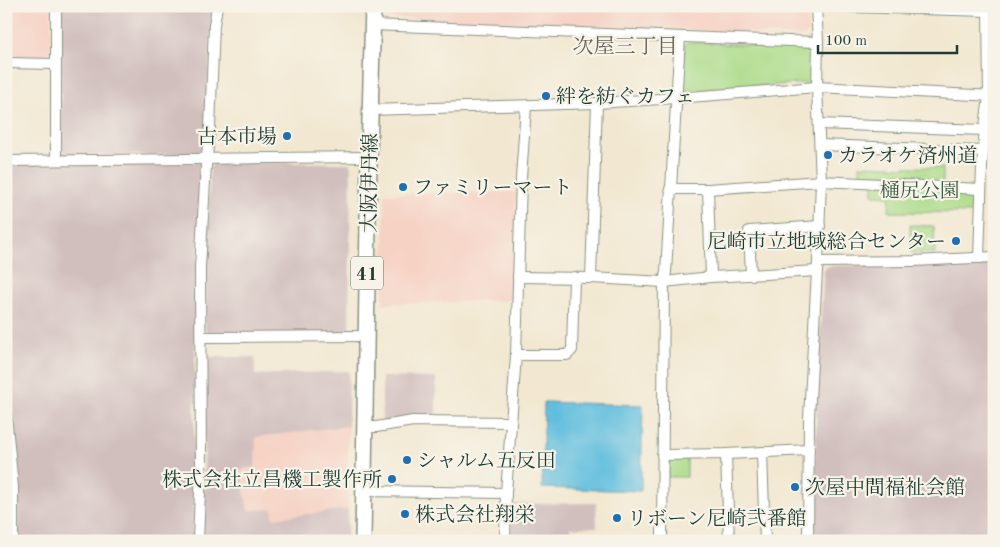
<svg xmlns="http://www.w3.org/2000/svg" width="1000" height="547" viewBox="0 0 1000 547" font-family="'Old Standard TT','Noto Serif JP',serif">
<rect width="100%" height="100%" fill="#f7f3e8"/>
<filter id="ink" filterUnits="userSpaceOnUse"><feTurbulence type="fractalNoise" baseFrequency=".02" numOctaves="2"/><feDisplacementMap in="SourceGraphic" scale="10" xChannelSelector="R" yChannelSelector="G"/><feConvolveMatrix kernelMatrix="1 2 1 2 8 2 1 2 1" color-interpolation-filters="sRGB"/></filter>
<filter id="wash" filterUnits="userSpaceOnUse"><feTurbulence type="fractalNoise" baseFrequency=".0096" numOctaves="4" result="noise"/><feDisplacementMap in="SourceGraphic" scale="20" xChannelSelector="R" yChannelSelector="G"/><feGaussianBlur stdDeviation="1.12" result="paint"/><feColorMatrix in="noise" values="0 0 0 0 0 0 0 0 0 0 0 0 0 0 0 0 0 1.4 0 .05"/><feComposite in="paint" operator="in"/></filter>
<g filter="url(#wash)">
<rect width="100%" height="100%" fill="#f2e8d1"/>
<g fill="#f6d2c4">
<polygon points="6,6 52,6 51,52 46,56 6,56"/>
<polygon points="390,6 807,6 809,33 805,36 612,26 393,18 390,14"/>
<polygon points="516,192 512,300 383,304 385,194"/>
<polygon points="348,426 348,509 273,518 273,509 248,510 242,479 239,472 246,468 255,468 255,437"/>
</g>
<g fill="#d1bfbe">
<polygon points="61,6 212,7 205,148 202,155 61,155"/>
<polygon points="199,162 202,168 196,282 193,541 18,541 18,515 7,384 8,293 6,289 6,164"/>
<polygon points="214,162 349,163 351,166 349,334 210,335 205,329 210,167"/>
<polygon points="994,262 994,541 814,541 817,379 824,269 829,266"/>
<polygon points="207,357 255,357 255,375 349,371 348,426 256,437 255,468 246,468 239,472 242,479 248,510 273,509 273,518 348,509 347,541 202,541"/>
<polygon points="382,377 436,378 436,418 382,423"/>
<polygon points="596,503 597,527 570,528 570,541 511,541 511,504"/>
</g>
<g fill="#abdb89" stroke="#658c5e">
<polygon points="688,42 811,48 813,51 812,81 810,83 686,90 683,88 685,44"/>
<polygon points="860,165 943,168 943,190 978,191 977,213 889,212 890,196 873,195 873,180 860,179"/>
<polygon points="910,225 934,226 935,253 911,253"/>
<polygon points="687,457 687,477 667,477 667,463 672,458"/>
</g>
<polygon fill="#5fbdde" stroke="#3f7d89" points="544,402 643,405 641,491 542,488"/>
</g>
<g filter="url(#ink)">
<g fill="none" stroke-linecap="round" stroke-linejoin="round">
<defs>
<g id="minor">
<polyline points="372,25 818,42"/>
<polyline points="6,63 56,64"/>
<polyline points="370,110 597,103 676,98 817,87 994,96"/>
<polyline points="819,124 984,130"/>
<polyline points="820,145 983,151"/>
<polyline points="56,160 56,6"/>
<polyline points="6,161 369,157"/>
<polyline points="670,189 708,189"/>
<polyline points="979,258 982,167 985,127 989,96 988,6"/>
<polyline points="818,262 914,261 994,257"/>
<polyline points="751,274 749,231 820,226"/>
<polyline points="518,277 591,278 664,282 711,277 817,271"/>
<polyline points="711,277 708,189 821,181 981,189"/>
<polyline points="591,278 597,103"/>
<polyline points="201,337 367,336"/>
<polyline points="516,355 567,355 572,350 574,277"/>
<polyline points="6,415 13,487 13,541"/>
<polyline points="365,427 376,427 413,421 511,422"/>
<polyline points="762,452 765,541"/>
<polyline points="726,454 729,541"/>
<polyline points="662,455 726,454 809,450"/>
<polyline points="364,491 506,493"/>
<polyline points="198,541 201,468 200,268 206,165 210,128 214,25 217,6"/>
<polyline points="505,541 506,493 516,355 521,178 526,106"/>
<polyline points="662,541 664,282 666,272 680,37"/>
<polyline points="808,541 809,418 817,271 818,262 821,181 817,87 818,42 816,6 988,11"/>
</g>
<polyline id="primary" points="363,541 369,157 373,6"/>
</defs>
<use href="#minor" stroke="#889282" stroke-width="12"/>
<use href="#primary" stroke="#889282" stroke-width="18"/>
<use href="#minor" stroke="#fff" stroke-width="10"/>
<use href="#primary" stroke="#fff" stroke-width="15"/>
</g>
</g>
<g fill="#1f6fb2" stroke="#f7f3e8" stroke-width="2">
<circle cx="546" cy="96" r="5"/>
<circle cx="287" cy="136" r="5"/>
<circle cx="828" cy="155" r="5"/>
<circle cx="403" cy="187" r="5"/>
<circle cx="956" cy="241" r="5"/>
<circle cx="407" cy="460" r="5"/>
<circle cx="392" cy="479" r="5"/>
<circle cx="795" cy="487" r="5"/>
<circle cx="405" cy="514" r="5"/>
<circle cx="617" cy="518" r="5"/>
</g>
<g text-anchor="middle" stroke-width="4.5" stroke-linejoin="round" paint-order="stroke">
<rect fill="#f7f3e8" stroke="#60746a" stroke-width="1" x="351" y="256.5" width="32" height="33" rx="4"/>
<g font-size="19" font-weight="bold" fill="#1f3d34">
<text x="367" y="280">41</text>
</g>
<g font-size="20" fill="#1f3d34" stroke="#f7f3e8" text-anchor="start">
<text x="556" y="103">絆を紡ぐカフェ</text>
<text x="277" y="143" text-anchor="end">古本市場</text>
<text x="838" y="162">カラオケ済州道</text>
<text x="413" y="194">ファミリーマート</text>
<text x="946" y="248" text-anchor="end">尼崎市立地域総合センター</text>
<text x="417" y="467">シャルム五反田</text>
<text x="382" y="486" text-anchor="end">株式会社立昌機工製作所</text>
<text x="805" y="494">次屋中間福祉会館</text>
<text x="415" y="521">株式会社翔栄</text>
<text x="627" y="525">リボーン尼崎弐番館</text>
</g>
<g font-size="20" fill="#1f3d34" stroke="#f7f3e8">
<text transform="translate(369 183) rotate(-89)" y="7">大阪伊丹線</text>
</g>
<g font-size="20" fill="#3b5d45" stroke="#f7f3e8">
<text x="920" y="197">樋尻公園</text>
</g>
<g font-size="21" fill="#676155" stroke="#f7f3e8">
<text x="625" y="53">次屋三丁目</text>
</g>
</g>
<rect width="1000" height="547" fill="none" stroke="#f7f3e8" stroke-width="25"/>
<path d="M818 45v8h139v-8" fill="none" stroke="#1f3d34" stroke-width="2.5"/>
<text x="825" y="45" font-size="15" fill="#1f3d34" stroke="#f7f3e8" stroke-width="4" paint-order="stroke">100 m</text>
</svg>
